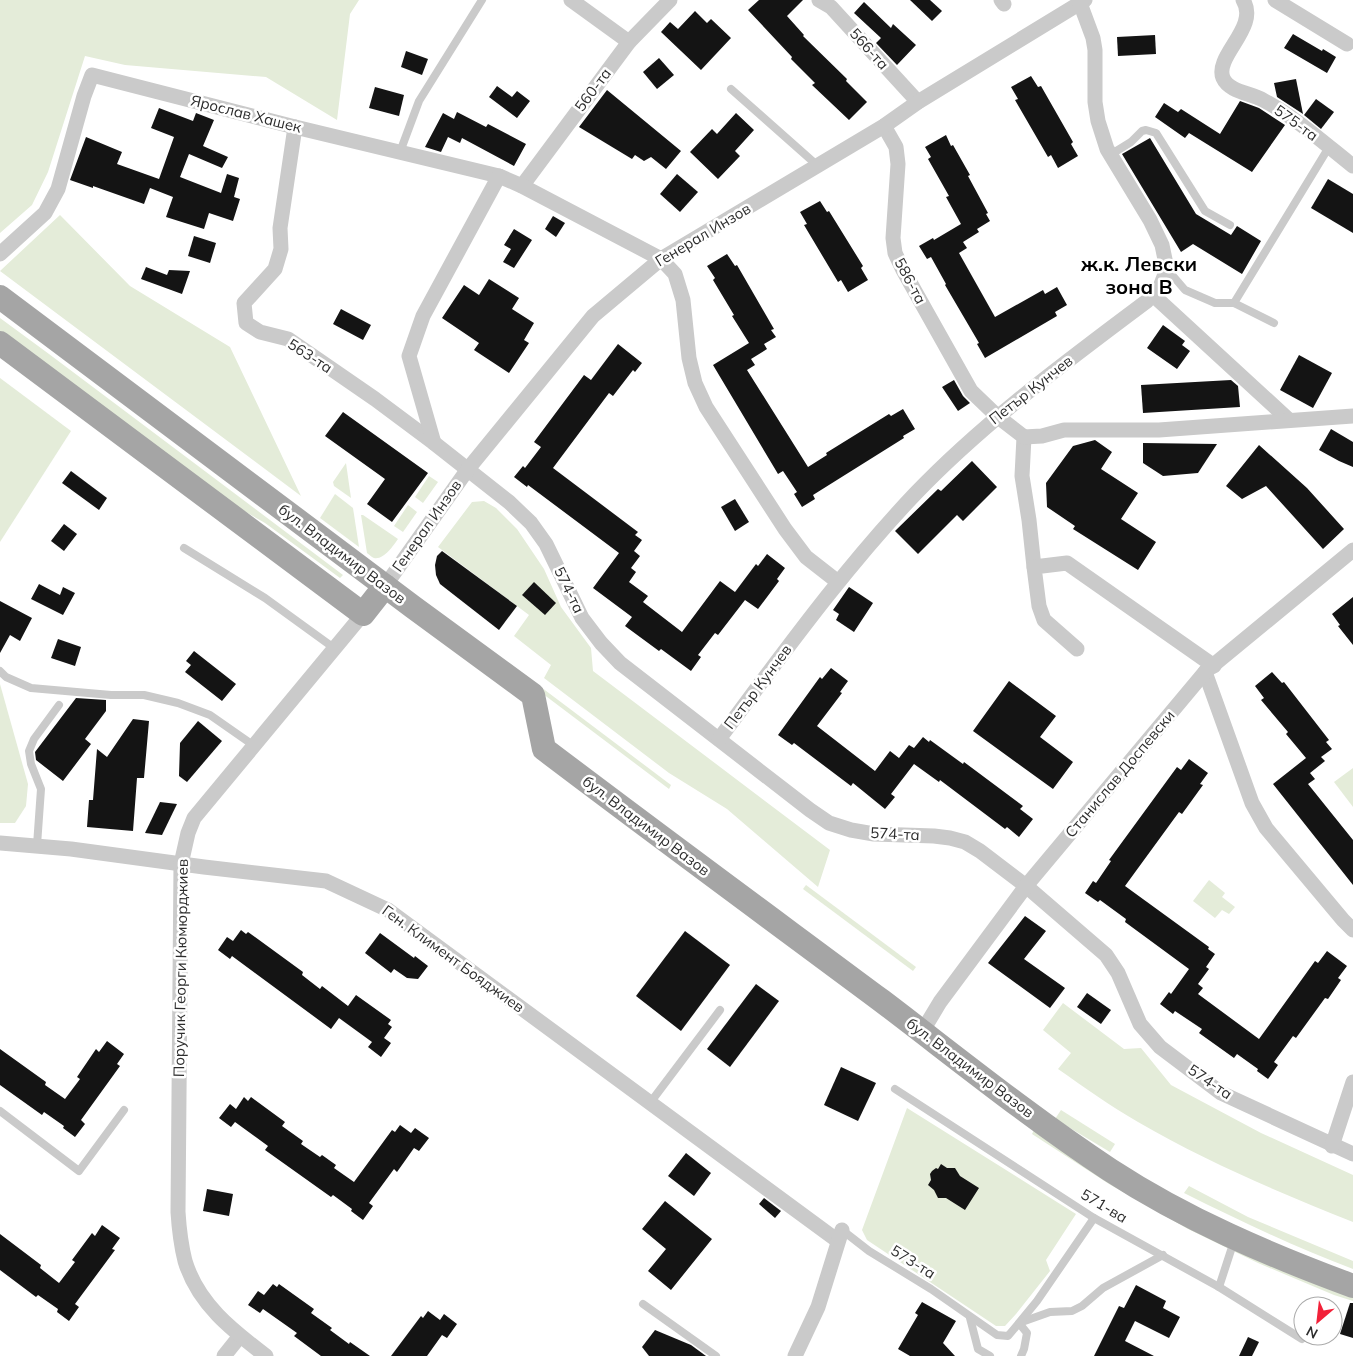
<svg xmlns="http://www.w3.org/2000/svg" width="1353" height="1356" viewBox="0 0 1353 1356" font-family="Mulish,sans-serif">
<rect width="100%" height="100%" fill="#fff"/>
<g fill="#e4ecd9">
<polygon points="0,0 359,0 350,14 337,120 266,77 125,65 85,56 48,172 32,205 0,233"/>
<polygon points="60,215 130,286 230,347 301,496 0,271"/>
<polygon points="0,318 49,354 343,575 340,578 265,523 220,497 0,333"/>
<polygon points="0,378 71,431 0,542"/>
<polygon points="346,463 351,498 334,486 333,482"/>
<polygon points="429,476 438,482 423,503 415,497"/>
<polygon points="335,494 353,508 359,547 320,518"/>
<polygon points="484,501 496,508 517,529 544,569 561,607 591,648 593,671 830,850 818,887 727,809 669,773 544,678 551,665 514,636 529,615 438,547 472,502"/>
<polygon points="408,505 417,512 403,532 394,526"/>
<path d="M361,515H363L398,539C393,546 384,560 374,558C373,558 367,553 367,553Z"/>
<polygon points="509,663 671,785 669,789 506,666"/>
<polygon points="0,684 28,784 26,806 15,823 0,823"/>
<polygon points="1353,768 1353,807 1334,782"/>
<polygon points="1209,880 1225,893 1222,897 1235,907 1229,914 1222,910 1215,918 1193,901"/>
<polygon points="806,885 916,967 913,971 803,889"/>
<path d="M1063,1003L1124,1049L1141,1048L1171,1085L1261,1133L1353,1175V1222C1280,1193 1207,1162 1138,1122C1110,1106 1084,1087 1058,1069L1071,1053L1043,1030Z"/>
<polygon points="907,1108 1076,1214 1046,1260 1050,1271 1016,1314 1005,1326 996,1326 867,1240 862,1230"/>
<polygon points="1061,1110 1115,1144 1110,1152 1055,1119"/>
<polygon points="1035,1128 1353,1295 1353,1301 1334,1295 1258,1263 1188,1229 1109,1184 1032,1134"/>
<path d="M1189,1186L1248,1217L1353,1261V1269C1295,1247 1240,1221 1184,1193Z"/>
</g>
<g fill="#141414">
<polygon points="759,0 803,0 787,16 804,35 803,36 847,79 846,81 867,102 849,120 812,85 815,83 791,59 792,57 748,10"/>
<polygon points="910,0 930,0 942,11 932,21"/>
<polygon points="864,2 891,28 893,24 916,45 897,65 876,43 881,38 854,13"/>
<polygon points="695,11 707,23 711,19 731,38 701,70 661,32 670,22 678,29"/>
<polygon points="1293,34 1322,51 1323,49 1336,57 1327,73 1284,48"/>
<polygon points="1155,35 1156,54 1118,56 1117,37"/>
<polygon points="406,51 428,59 422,75 401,67"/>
<polygon points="659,58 674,75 657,89 643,72"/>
<polygon points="1031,76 1038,87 1041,86 1073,142 1071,144 1078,156 1058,168 1051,155 1048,157 1015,100 1018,99 1011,87"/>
<polygon points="1296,79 1303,114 1277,97 1274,83"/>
<polygon points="497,86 512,97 517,91 530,101 517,118 489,97"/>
<polygon points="375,87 404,95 399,116 369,108"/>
<polygon points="607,90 681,151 666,169 651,157 644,161 635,155 632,159 579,127"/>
<polygon points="1316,99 1334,112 1321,129 1304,115"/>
<polygon points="1240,101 1259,108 1285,125 1252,172 1189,133 1185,138 1155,117 1164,103 1178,112 1181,109 1220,134"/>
<polygon points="159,108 193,121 196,113 214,120 203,146 228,157 222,168 189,154 180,177 221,193 227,174 239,178 234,197 240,199 233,221 209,213 204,229 166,217 173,197 150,188 144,204 93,186 93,188 70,180 86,137 122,152 117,164 159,179 174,137 151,128"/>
<polygon points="457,112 486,127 488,124 526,144 514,166 462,138 460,143 448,137 441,152 425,147 443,113 454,119"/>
<polygon points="736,113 754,130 735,151 740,156 718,179 690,152 712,129 717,134"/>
<polygon points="946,135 951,146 953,145 970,175 968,176 988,213 986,214 990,221 977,229 979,232 963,242 967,248 959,253 995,317 1043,290 1045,294 1057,287 1067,305 1055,312 1057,316 985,358 977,344 979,343 945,285 946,284 931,257 927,259 919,246 933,238 934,240 961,224 946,197 949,196 928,159 931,157 925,147"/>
<polygon points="1150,138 1196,214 1231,235 1237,226 1261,241 1242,274 1193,244 1181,252 1122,154"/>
<polygon points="677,174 698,192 680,212 660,194"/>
<polygon points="1328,179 1353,194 1353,233 1311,208"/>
<polygon points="820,201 827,212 829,211 863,266 861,268 868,280 848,292 841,280 838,282 804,225 807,224 800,212"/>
<polygon points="553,216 565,223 556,237 545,229"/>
<polygon points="514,229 532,240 514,268 503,262 511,249 504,245"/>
<polygon points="194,236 216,243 210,263 188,256"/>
<polygon points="727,254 735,266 737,265 774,329 771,330 776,337 764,344 767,349 751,359 755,365 747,370 808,467 827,455 826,453 889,414 891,416 903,409 915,429 903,436 904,438 813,495 815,499 802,507 794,494 797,492 783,471 778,474 713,365 749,343 732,316 734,315 713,280 715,278 707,266"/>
<polygon points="146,267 167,275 169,270 190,271 182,294 141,279"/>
<polygon points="489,279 519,298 512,309 534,323 524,340 529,343 509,373 474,350 479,343 442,318 464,285 479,295"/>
<polygon points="341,309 371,325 363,340 333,324"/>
<polygon points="1163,325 1185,341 1182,345 1190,351 1177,369 1147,348"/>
<polygon points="618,344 642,363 635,372 633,370 613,396 609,393 553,468 638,532 635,535 642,540 634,551 640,556 631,568 636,572 629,582 648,596 643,602 682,632 720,581 735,592 756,564 758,566 767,554 785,568 777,579 779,581 758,609 745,600 718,635 715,633 698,655 701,657 691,671 661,649 659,651 625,626 632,617 593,588 619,553 528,485 527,487 514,477 523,466 525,468 541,447 534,442 584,375 591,380"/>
<polygon points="1299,355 1332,373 1313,408 1280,390"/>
<polygon points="954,380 963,396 970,403 958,411 942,387"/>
<polygon points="1231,380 1238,386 1240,407 1143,413 1141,385"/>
<polygon points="343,412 428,473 392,522 367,504 385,479 325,436"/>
<polygon points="1331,429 1353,442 1353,467 1339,461 1319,450"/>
<polygon points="1095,440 1112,452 1101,469 1138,493 1121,519 1156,542 1138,570 1073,529 1075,526 1047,507 1046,483 1073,446"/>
<polygon points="1143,443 1217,444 1198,473 1163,476 1143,463"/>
<polygon points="1259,445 1307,488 1344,529 1323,549 1266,486 1242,499 1226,486"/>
<polygon points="972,461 997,487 963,521 957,515 918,554 895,531 938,489 941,491"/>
<polygon points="71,471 107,498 99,510 62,483"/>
<polygon points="735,499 749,522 735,531 721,507"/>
<polygon points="64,524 77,534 64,551 51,541"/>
<polygon points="442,551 517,606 499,630 440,584 436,575 435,565 437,556"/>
<polygon points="534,582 556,603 545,615 522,595"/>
<polygon points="39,584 60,595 63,587 75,593 63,615 31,599"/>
<polygon points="849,587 873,603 854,632 836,620 839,614 833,610"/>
<polygon points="1353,597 1353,645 1338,626 1340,625 1332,614"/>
<polygon points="0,601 32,618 20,641 10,635 0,653"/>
<polygon points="58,639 81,647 75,666 51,658"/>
<polygon points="194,651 236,684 222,701 185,672 191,665 186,661"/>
<polygon points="831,668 848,681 840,692 842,693 817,726 875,771 890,751 899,758 909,745 914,748 923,737 929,742 930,740 963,764 964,762 1023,806 1020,809 1033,819 1019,837 1007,827 1005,829 940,780 939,782 914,764 891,794 895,797 885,809 853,783 851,786 794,743 792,745 778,735 820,677 822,679"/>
<polygon points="1272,672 1282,683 1284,682 1329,740 1326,742 1332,749 1321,757 1325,761 1310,773 1315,779 1308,784 1353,840 1353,885 1273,784 1306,758 1286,734 1288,732 1261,700 1264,698 1255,686"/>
<polygon points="1009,681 1056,716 1040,737 1073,762 1053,789 973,731"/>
<polygon points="76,698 106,700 106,711 85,739 91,744 63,781 36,760 35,752"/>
<polygon points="133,719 149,721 144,778 137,778 133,831 87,827 89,800 93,800 97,749 107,757"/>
<polygon points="198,721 222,741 187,782 179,776 180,743"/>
<polygon points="1189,759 1208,773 1200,784 1203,785 1182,814 1179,812 1125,886 1209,947 1208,949 1215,954 1206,967 1209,969 1198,984 1203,988 1198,994 1259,1039 1315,961 1318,963 1327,951 1347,966 1338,978 1341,980 1328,999 1325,998 1296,1038 1293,1036 1274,1062 1278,1065 1268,1079 1257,1071 1258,1069 1237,1054 1234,1058 1199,1033 1202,1029 1175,1011 1173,1014 1160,1004 1169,992 1171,994 1189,969 1125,922 1126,919 1100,900 1098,902 1085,893 1093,881 1096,883 1111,861 1109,860 1177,767 1181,770"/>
<polygon points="160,802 177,804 162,835 145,833"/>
<polygon points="1025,916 1046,931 1024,959 1065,988 1050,1008 988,963"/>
<polygon points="241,930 246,934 248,932 303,972 302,975 320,989 322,986 348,1006 356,995 391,1020 388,1024 392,1027 384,1038 391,1043 381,1057 368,1047 372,1042 339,1018 331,1029 232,956 230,959 218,950 227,937 233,941"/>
<polygon points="685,931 730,965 681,1031 636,996"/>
<polygon points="380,933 414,958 415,956 428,966 418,979 407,978 394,969 391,973 365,953"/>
<polygon points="756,984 779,1001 730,1067 707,1049"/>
<polygon points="1087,993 1111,1010 1101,1024 1077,1007"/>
<polygon points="107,1041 124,1054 117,1064 120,1066 81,1120 85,1124 75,1137 63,1128 64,1126 44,1112 42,1115 0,1085 0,1049 46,1082 45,1085 65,1099 80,1079 77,1077 96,1049 99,1052"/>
<polygon points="841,1067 876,1083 858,1121 824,1105"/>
<polygon points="244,1097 248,1101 251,1097 285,1122 282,1126 303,1141 301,1144 320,1157 322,1155 336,1165 334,1168 354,1182 392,1130 395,1132 400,1125 411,1133 415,1128 429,1138 419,1151 414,1148 397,1172 394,1169 369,1203 373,1206 363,1220 351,1211 352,1209 333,1195 331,1197 265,1150 268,1146 235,1122 231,1127 219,1118 230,1104 236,1109"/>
<polygon points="686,1153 711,1173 694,1196 668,1176"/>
<polygon points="941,1164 947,1168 955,1168 960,1176 979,1188 965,1210 946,1198 938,1198 934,1190 928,1185 931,1180 930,1174 932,1171 936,1168 938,1169"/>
<polygon points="207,1189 233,1194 229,1216 203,1211"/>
<polygon points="764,1198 781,1211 775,1218 759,1204"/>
<polygon points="665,1201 712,1239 671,1290 648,1271 666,1249 642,1229"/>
<polygon points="102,1225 120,1238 112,1249 115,1250 75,1304 79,1307 69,1321 57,1312 58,1309 38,1295 36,1297 0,1270 0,1234 41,1265 40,1268 59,1283 75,1262 72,1260 92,1233 95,1236"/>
<polygon points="273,1284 277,1287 279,1284 314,1309 311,1313 332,1328 330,1330 349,1344 350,1342 370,1356 321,1356 294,1336 297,1333 263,1309 260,1313 248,1305 258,1291 264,1295"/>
<polygon points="1136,1285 1166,1301 1163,1308 1180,1317 1169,1338 1135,1321 1125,1341 1154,1356 1094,1356 1119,1306 1124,1308"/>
<polygon points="922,1302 956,1321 943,1343 955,1356 910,1356 898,1349 918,1315 915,1313"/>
<polygon points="1350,1303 1353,1303 1353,1338 1340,1334"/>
<polygon points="428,1311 440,1320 444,1314 457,1324 447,1338 442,1335 427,1356 391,1356 421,1316 423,1318"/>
<polygon points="655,1330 691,1345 706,1356 649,1356 642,1347"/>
<polygon points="1248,1337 1259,1342 1252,1356 1239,1356"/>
</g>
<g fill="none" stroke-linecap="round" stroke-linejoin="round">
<g stroke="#cacaca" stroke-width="8">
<polyline points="731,89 818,166"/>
<polyline points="400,152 419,101 482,0"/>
<polyline points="1110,155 1131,142 1142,131 1146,130 1156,133 1205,211 1230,225"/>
<polyline points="1167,269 1185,290 1215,303 1234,303 1274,323"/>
<polyline points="1234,303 1329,147"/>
<polyline points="184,548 265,598 334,648"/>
<polyline points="0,671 6,677 31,688 111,695 144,695 178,703 210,715 253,745"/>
<polyline points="37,845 41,789 31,764 29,751 34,739 59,705"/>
<polyline points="895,1089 1094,1218 1219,1287 1302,1339"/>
<polyline points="650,1103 720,1010"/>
<polyline points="0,1111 79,1171 124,1110"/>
<polyline points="842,1230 869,1251 931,1289 997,1335 1008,1336 1019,1323 1050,1312 1072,1311 1082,1306 1103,1288 1163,1255"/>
<polyline points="1219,1287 1234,1241"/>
<polyline points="643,1304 716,1356"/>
<polyline points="970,1318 978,1349 990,1356"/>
<polyline points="1021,1356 1024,1349 1027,1333 1019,1323 1037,1301 1094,1218"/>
</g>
<g stroke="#cacaca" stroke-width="15">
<polyline points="571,0 629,42"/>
<polyline points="819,0 831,7 918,102"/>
<polyline points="1001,0 1004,4"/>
<path d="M1243,0C1260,27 1214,56 1223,78C1229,92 1251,93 1263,100C1295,117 1324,143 1353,166"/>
<polyline points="1275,0 1347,44"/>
<polyline points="884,126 896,147 898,164 893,238 895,253 903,270 971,391 997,416 1024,437 1022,476 1029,520 1034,567"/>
<polyline points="295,127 280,228 281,249 275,269 244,303 246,323 260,332 288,339 375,399 434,443 509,502 531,523 546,544 582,618 601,643 620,663 810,810 829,823 851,830 874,834 934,836 950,838 965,842 980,851 1026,886 1106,955 1118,973 1140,1024 1160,1047 1221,1093 1353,1154"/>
<polyline points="522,186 629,42 670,0"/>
<polyline points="0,254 45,213 58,189 84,96 92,75 295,127 499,176 522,186 661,259 675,274 683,300 689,358 695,383 706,407 785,529 806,557 838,582"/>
<polyline points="1153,295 1289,420"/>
<polyline points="1024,437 1042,436 1064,430 1159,430 1353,416"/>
<polyline points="434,443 409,356 423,316 499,176"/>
<polyline points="385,586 468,469 593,316 661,259 884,126 918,102 1085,0"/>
<polyline points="1077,649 1044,620 1039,606 1034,567 1067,563 1214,666"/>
<polyline points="1205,672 1252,803 1266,828 1343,920 1353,930"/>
<path d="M719,739C782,655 843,570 915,494C985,421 1066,362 1147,301L1160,287L1167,269L1162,245L1150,220L1107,149L1098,121L1095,102V50L1093,38L1080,3"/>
<polyline points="0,843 71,849 204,867 326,881 388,910 838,1241"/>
<polyline points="922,1032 940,1002 1026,886 1205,672 1353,550"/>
<polyline points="1332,1146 1353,1082"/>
<polyline points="224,1356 240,1336"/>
<path d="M266,1356C232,1330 198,1304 185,1261C181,1245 179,1228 178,1212L181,864L188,833L194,818L363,614"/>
<polyline points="795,1356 818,1307 842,1230"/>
</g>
<g stroke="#a5a5a5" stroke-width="24">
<path d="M0,297L413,607L533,695L544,749C656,834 769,917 882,1001C957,1058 1031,1118 1110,1170C1185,1219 1269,1255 1353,1286"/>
<polyline points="0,343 363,614 385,586"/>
</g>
</g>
<g text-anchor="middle" stroke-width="5" stroke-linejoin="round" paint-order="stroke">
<g font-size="15" fill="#2d2d2d" stroke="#fff">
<text transform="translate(869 49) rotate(48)" y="5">566-та</text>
<text transform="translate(593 90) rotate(-53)" y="5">560-та</text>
<text transform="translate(246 114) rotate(14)" y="5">Ярослав Хашек</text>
<text transform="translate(1296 123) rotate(36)" y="5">575-та</text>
<text transform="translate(703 235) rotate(-31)" y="5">Генерал Инзов</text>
<text transform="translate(910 281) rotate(62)" y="5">586-та</text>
<text transform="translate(310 356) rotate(33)" y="5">563-та</text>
<text transform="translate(1031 390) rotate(-38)" y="5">Петър Кунчев</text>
<text transform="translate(427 526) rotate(-55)" y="5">Генерал Инзов</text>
<text transform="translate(342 554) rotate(37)" y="5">бул. Владимир Вазов</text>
<text transform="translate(569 590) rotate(64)" y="5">574-та</text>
<text transform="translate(758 687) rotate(-53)" y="5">Петър Кунчев</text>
<text transform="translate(1120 774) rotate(-50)" y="5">Станислав Доспевски</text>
<text transform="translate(646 826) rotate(37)" y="5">бул. Владимир Вазов</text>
<text transform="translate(895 834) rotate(3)" y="5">574-та</text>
<text transform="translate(453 959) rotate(36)" y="5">Ген. Климент Бояджиев</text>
<text transform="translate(181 968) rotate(-89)" y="5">Поручик Георги Кюмюрджиев</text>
<text transform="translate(970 1068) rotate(37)" y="5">бул. Владимир Вазов</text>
<text transform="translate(1210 1082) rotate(34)" y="5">574-та</text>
<text transform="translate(1104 1206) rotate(31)" y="5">571-ва</text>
<text transform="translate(913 1262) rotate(32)" y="5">573-та</text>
</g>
<g font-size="20" font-weight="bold" fill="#000" stroke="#fff">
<text x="1139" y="271">ж.к. Левски<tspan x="1139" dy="23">зона В</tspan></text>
</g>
</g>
<g transform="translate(1318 1321) rotate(208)"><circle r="24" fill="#ffffff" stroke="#ababab"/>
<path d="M0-4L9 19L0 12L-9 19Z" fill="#f22139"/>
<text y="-8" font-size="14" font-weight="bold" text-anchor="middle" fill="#2d2d2d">N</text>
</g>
</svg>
